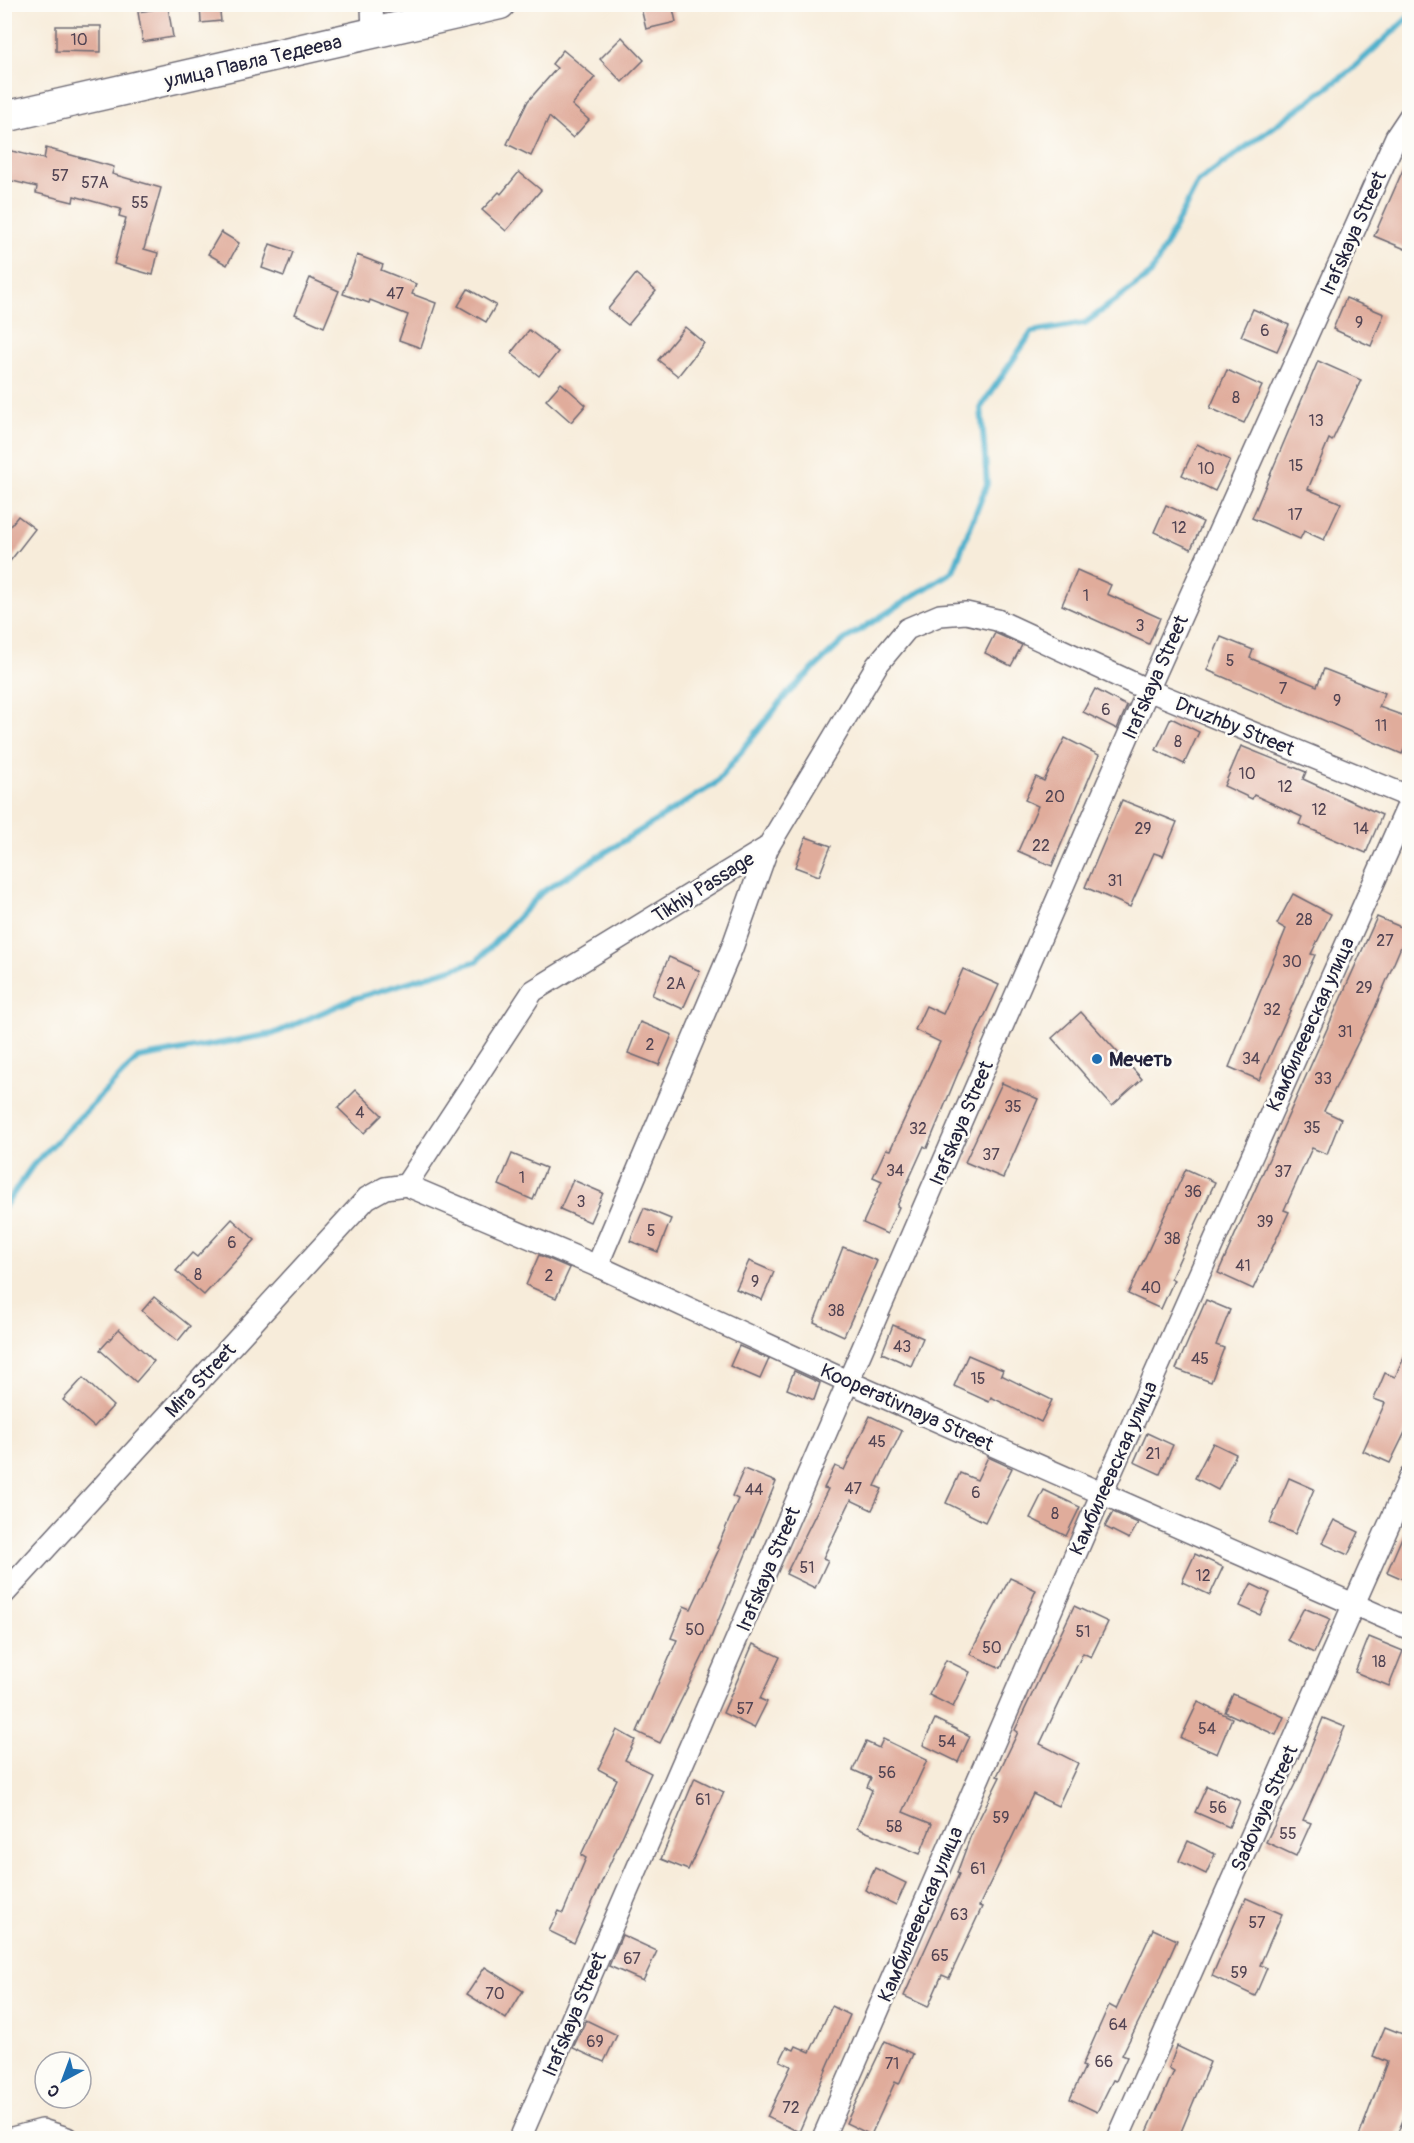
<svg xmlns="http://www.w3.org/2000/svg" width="1414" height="2143" viewBox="0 0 1414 2143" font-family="Pangolin,sans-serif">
<rect width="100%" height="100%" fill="#fdfcf7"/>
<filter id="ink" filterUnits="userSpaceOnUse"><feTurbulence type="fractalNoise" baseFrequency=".0167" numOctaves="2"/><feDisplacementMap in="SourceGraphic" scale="12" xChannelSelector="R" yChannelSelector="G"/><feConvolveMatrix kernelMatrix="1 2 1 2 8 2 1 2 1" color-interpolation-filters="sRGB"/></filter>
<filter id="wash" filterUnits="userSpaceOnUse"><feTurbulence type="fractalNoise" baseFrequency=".008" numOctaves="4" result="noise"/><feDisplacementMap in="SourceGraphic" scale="24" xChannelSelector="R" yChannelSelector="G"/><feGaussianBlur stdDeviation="1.35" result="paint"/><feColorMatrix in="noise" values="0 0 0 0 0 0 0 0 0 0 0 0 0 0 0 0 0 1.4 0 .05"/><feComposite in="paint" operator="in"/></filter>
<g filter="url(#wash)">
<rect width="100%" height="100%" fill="#f7ecda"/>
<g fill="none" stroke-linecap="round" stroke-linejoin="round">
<polyline stroke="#4db0cc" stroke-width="6" points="4,1207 33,1165 138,1058 273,1034 353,999 477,961 542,892 716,783 788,693 844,640 953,571 987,484 981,407 1032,332 1085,323 1151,274 1198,182 1350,71 1410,16"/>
</g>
<g id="blocks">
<g fill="#e0ac9b">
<polygon points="200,4 219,4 221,21 201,23"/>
<polygon points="640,4 672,4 676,22 646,29"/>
<polygon points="168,7 173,37 143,42 138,12"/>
<polygon points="56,26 101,26 101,52 56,51"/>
<polygon points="622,37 644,60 622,82 600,59"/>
<polygon points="563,50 595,77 572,105 589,120 573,138 549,117 531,156 507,144 528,101 557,68 552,64"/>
<polygon points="46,148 114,167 112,174 161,188 144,249 158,253 153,275 114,264 126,218 119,216 121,209 74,196 73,202 36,193 37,187 4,179 4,149 44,159"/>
<polygon points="1409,156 1410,156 1410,251 1374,236"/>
<polygon points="519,172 541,190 506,231 482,210 499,192 501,194"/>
<polygon points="221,232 239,243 227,265 208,254"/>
<polygon points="270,244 293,252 284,276 262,268"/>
<polygon points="357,255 383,265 381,270 416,284 412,294 436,303 421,348 399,340 408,315 370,300 369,303 343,294"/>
<polygon points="636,274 656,291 628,325 608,309"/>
<polygon points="310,278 339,291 324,327 295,314"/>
<polygon points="468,289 496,305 486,322 458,306"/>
<polygon points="1346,298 1384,314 1371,346 1333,329"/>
<polygon points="1253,309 1289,325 1277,351 1241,336"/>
<polygon points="685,327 704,343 678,376 658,360"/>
<polygon points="529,330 558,352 539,376 511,353"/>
<polygon points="1318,361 1361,380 1332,441 1329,439 1308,489 1341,503 1324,540 1304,531 1300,539 1252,518"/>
<polygon points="1227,370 1262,386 1244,423 1210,408"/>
<polygon points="561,383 586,405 571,422 546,400"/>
<polygon points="1197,444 1230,460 1215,491 1182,475"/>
<polygon points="1166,505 1203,522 1191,549 1154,532"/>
<polygon points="18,516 35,529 4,569 4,534"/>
<polygon points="1077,570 1111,585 1107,594 1160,618 1149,644 1062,605"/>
<polygon points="995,633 1022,645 1011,666 985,653"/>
<polygon points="1221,637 1253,650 1250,658 1317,686 1324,669 1385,693 1379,707 1410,718 1410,736 1402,754 1207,670"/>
<polygon points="1095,689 1127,706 1117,729 1083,712"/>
<polygon points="1171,718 1199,732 1184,764 1156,750"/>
<polygon points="1065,738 1099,755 1052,866 1018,851 1038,806 1025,800 1036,777 1044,781"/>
<polygon points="1241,746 1306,772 1303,779 1382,815 1366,853 1299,824 1302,817 1254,795 1252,799 1224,786"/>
<polygon points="1122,800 1177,822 1163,856 1154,853 1130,907 1085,887"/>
<polygon points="806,837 831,846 819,876 795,867"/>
<polygon points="1293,894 1331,914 1311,954 1315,955 1259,1080 1229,1067 1286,929 1277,924"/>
<polygon points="1377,917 1408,930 1375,1008 1324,1111 1341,1119 1327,1154 1312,1148 1284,1210 1289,1212 1253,1289 1218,1273"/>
<polygon points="669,957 700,971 683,1009 652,995"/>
<polygon points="963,969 999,985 958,1073 927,1148 924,1146 897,1206 899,1207 887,1234 863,1223 882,1181 873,1177 886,1149 890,1150 940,1042 915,1030 926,1006 943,1014"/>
<polygon points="1081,1012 1142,1079 1112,1106 1052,1038"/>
<polygon points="640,1022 672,1035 659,1065 628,1053"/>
<polygon points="1002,1083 1038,1099 1003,1178 965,1162"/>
<polygon points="356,1090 382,1115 364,1133 338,1108"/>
<polygon points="512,1154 546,1168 533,1200 499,1185"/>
<polygon points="1186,1169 1215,1182 1171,1278 1174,1280 1161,1309 1128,1294"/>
<polygon points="573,1180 603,1193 590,1222 560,1209"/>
<polygon points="644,1208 671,1219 658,1252 630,1241"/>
<polygon points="232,1219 255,1240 204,1295 176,1271 192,1253 197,1257"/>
<polygon points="843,1247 877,1261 844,1336 814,1322"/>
<polygon points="539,1255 570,1268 556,1298 526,1285"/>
<polygon points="749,1261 774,1272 762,1300 736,1289"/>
<polygon points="154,1297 190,1326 178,1341 142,1311"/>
<polygon points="1206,1300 1230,1310 1216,1345 1224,1348 1211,1382 1176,1369"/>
<polygon points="893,1325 923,1338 911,1366 882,1353"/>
<polygon points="119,1329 154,1361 136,1382 100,1350"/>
<polygon points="1410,1345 1410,1422 1390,1463 1363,1451 1385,1403 1374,1399 1385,1373 1395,1377"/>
<polygon points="739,1346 769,1359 760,1379 730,1366"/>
<polygon points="968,1355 1003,1370 1001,1375 1052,1400 1041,1422 991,1397 989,1402 954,1386"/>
<polygon points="794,1371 820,1383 814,1400 787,1389"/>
<polygon points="83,1378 113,1406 94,1427 63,1400"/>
<polygon points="870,1416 902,1431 875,1486 882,1489 872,1510 851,1500 823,1558 828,1560 815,1588 786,1574 828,1489 824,1488 835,1466 844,1470"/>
<polygon points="1147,1433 1173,1445 1160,1474 1134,1462"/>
<polygon points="1213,1443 1236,1454 1218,1490 1195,1478"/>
<polygon points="988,1457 1012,1468 985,1522 946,1503 960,1473 977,1480"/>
<polygon points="744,1469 776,1482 705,1652 660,1743 637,1732 677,1640 671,1638 684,1606 691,1609 719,1549 717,1548 738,1499 732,1496"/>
<polygon points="1289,1478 1314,1489 1295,1534 1270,1523"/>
<polygon points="1044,1490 1080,1507 1066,1536 1030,1518"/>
<polygon points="1113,1512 1138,1523 1129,1539 1105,1527"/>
<polygon points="1410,1519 1410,1582 1387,1572"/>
<polygon points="1334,1520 1359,1532 1348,1555 1322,1543"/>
<polygon points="1195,1554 1223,1567 1210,1595 1182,1582"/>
<polygon points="1010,1578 1036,1590 1001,1668 970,1654"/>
<polygon points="1251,1584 1270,1593 1260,1615 1240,1606"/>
<polygon points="1074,1606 1108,1622 1091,1657 1083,1653 1040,1744 1078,1763 1058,1806 1033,1794 979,1906 982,1907 949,1978 942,1975 928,2007 904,1996 959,1874 957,1873 971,1835 1000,1777 997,1776 1018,1732 1015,1730"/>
<polygon points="1304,1608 1330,1619 1314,1653 1287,1640"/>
<polygon points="1369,1637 1403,1651 1389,1686 1355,1672"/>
<polygon points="753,1644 780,1657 760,1699 767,1702 754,1728 723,1713"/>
<polygon points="946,1660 970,1672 953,1707 929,1695"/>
<polygon points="1233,1694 1284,1717 1276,1735 1225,1712"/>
<polygon points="1198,1702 1232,1718 1217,1754 1181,1738"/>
<polygon points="1323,1718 1345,1727 1303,1820 1311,1823 1296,1856 1266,1842 1300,1774"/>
<polygon points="935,1719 970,1736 958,1762 923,1745"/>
<polygon points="617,1730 635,1740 625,1760 651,1773 574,1943 549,1931 559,1911 563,1913 586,1858 581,1855 617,1779 598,1769"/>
<polygon points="883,1739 927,1760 903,1812 932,1824 920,1854 857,1828 872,1790 867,1787 871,1778 853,1770 866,1742 879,1748"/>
<polygon points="695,1778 724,1792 688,1870 661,1859"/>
<polygon points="1207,1786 1240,1801 1229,1827 1195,1812"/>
<polygon points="1188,1841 1215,1854 1206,1874 1179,1861"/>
<polygon points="875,1868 906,1883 896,1905 865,1890"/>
<polygon points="1246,1898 1282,1914 1260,1965 1267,1968 1255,1996 1212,1976"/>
<polygon points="1153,1929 1177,1940 1159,1981 1122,2055 1127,2057 1116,2081 1113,2080 1097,2112 1070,2099 1085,2067 1082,2066 1109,2005 1116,2009"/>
<polygon points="622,1935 657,1951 643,1981 609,1966"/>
<polygon points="485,1967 523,1991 506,2019 467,1994"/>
<polygon points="832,2006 850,2015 799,2132 767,2117 791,2066 780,2061 787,2047 794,2050 796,2046 810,2052"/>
<polygon points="586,2020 617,2035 604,2062 573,2048"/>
<polygon points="1385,2027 1410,2037 1410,2104 1395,2139 1358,2139 1387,2062 1373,2056"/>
<polygon points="885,2041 913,2054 899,2084 895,2082 871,2135 846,2123"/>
<polygon points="1177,2046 1210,2062 1178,2139 1144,2139 1174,2071 1169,2068"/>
</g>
</g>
</g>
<g filter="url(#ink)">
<use href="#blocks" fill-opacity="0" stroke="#6d6973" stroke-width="1.5"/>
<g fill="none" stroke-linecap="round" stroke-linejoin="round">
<defs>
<g id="minor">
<polyline points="372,4 373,34"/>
<polyline points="406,1185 533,991 768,847 877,665 907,629 940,615 966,613 997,620 1148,690 1410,797"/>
<polyline points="406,1185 597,1266 849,1382 1410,1629"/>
<polyline points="597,1266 732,948 768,847"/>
<polyline points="4,1594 367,1198 385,1188 406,1185"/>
<polyline points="522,2134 1148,690 1396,137 1410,116"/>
<polyline points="12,2138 42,2130 67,2138"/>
<polyline points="823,2138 1102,1493 1410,801"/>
<polyline points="1118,2138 1410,1477"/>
</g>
<polyline id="secondary" points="4,117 500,4"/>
</defs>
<use href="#minor" stroke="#6d6973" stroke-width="24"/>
<use href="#secondary" stroke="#6d6973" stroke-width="33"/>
<use href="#minor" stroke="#fff" stroke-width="21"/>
<use href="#secondary" stroke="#fff" stroke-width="30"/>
</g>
</g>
<circle fill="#1f6fb2" stroke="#fdfcf7" stroke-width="2" cx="1097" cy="1059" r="6"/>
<g text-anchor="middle" stroke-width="5" stroke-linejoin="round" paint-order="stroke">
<g font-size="16" fill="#524453">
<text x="79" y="45">10</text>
<text x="60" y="181">57</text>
<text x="95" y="188">57А</text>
<text x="140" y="208">55</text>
<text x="395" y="299">47</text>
<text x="1359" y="328">9</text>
<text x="1265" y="336">6</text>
<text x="1236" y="403">8</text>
<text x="1316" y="426">13</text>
<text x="1296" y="471">15</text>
<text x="1206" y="474">10</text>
<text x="1295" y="520">17</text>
<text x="1179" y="533">12</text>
<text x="1086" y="601">1</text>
<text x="1140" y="631">3</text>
<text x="1230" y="666">5</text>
<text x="1283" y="694">7</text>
<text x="1337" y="706">9</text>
<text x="1106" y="715">6</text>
<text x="1381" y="731">11</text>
<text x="1178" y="747">8</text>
<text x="1247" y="779">10</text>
<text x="1285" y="792">12</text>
<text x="1055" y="802">20</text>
<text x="1319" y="815">12</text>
<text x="1143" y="834">29</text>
<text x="1361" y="834">14</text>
<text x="1041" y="851">22</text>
<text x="1115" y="886">31</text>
<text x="1304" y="925">28</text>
<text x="1385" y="946">27</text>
<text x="1292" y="967">30</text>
<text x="676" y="989">2А</text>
<text x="1364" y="993">29</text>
<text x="1272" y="1015">32</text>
<text x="1345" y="1037">31</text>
<text x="650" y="1050">2</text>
<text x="1251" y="1064">34</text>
<text x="1323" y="1084">33</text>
<text x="1013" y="1112">35</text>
<text x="360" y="1118">4</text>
<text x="1312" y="1133">35</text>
<text x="918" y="1134">32</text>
<text x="991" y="1160">37</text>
<text x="895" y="1176">34</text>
<text x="1283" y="1177">37</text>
<text x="522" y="1183">1</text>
<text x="1193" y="1197">36</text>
<text x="581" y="1207">3</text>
<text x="1265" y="1227">39</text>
<text x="651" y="1236">5</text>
<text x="1172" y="1244">38</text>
<text x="232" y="1248">6</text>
<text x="1243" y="1271">41</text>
<text x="198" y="1280">8</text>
<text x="549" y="1281">2</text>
<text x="755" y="1287">9</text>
<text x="1151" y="1293">40</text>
<text x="836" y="1316">38</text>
<text x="902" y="1352">43</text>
<text x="1200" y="1364">45</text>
<text x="978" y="1384">15</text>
<text x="877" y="1447">45</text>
<text x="1153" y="1459">21</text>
<text x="853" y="1494">47</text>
<text x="754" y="1495">44</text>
<text x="976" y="1498">6</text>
<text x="1055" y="1519">8</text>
<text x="807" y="1573">51</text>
<text x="1203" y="1581">12</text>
<text x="695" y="1635">50</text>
<text x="1083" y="1637">51</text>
<text x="992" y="1653">50</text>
<text x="1379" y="1667">18</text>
<text x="745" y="1714">57</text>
<text x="1207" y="1734">54</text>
<text x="947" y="1747">54</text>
<text x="887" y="1778">56</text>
<text x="703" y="1805">61</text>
<text x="1218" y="1813">56</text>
<text x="1001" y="1823">59</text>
<text x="894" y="1832">58</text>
<text x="1288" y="1839">55</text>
<text x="978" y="1874">61</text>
<text x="959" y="1920">63</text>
<text x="1257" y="1928">57</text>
<text x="940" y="1961">65</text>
<text x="632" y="1964">67</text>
<text x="1239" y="1978">59</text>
<text x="495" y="1999">70</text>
<text x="1118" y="2030">64</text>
<text x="595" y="2047">69</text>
<text x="1104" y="2067">66</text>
<text x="892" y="2069">71</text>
<text x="791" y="2113">72</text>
</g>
<g font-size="20" fill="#22223b" stroke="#fdfcf7">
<text transform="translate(253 61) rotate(-13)" y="7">улица Павла Тедеева</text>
<text transform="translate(1353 233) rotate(-66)" y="7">Irafskaya Street</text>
<text transform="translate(1155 677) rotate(-66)" y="7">Irafskaya Street</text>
<text transform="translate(1235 726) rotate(22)" y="7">Druzhby Street</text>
<text transform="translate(703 887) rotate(-32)" y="7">Tikhiy Passage</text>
<text transform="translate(1310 1024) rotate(-66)" y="7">Камбилеевская улица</text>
<text transform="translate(961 1123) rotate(-67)" y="7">Irafskaya Street</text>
<text transform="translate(200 1380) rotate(-47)" y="7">Mira Street</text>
<text transform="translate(907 1407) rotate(24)" y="7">Kooperativnaya Street</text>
<text transform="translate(1113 1468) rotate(-66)" y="7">Камбилеевская улица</text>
<text transform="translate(768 1569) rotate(-67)" y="7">Irafskaya Street</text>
<text transform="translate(1264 1808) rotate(-66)" y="7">Sadovaya Street</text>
<text transform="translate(920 1914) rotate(-67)" y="7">Камбилеевская улица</text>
<text transform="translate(574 2014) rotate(-67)" y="7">Irafskaya Street</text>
</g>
<g font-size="20" font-weight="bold" fill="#22223b" stroke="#fdfcf7" text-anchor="start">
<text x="1109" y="1066">Мечеть</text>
</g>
</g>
<rect width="1414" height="2143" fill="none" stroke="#fdfcf7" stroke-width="24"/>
<g transform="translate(63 2080) rotate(221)"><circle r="28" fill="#fdfcf7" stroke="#a5a5ac" stroke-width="1.5"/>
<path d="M0-4.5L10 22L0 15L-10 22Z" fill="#1f6fb2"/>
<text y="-9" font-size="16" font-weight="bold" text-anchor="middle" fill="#22223b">С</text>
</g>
</svg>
